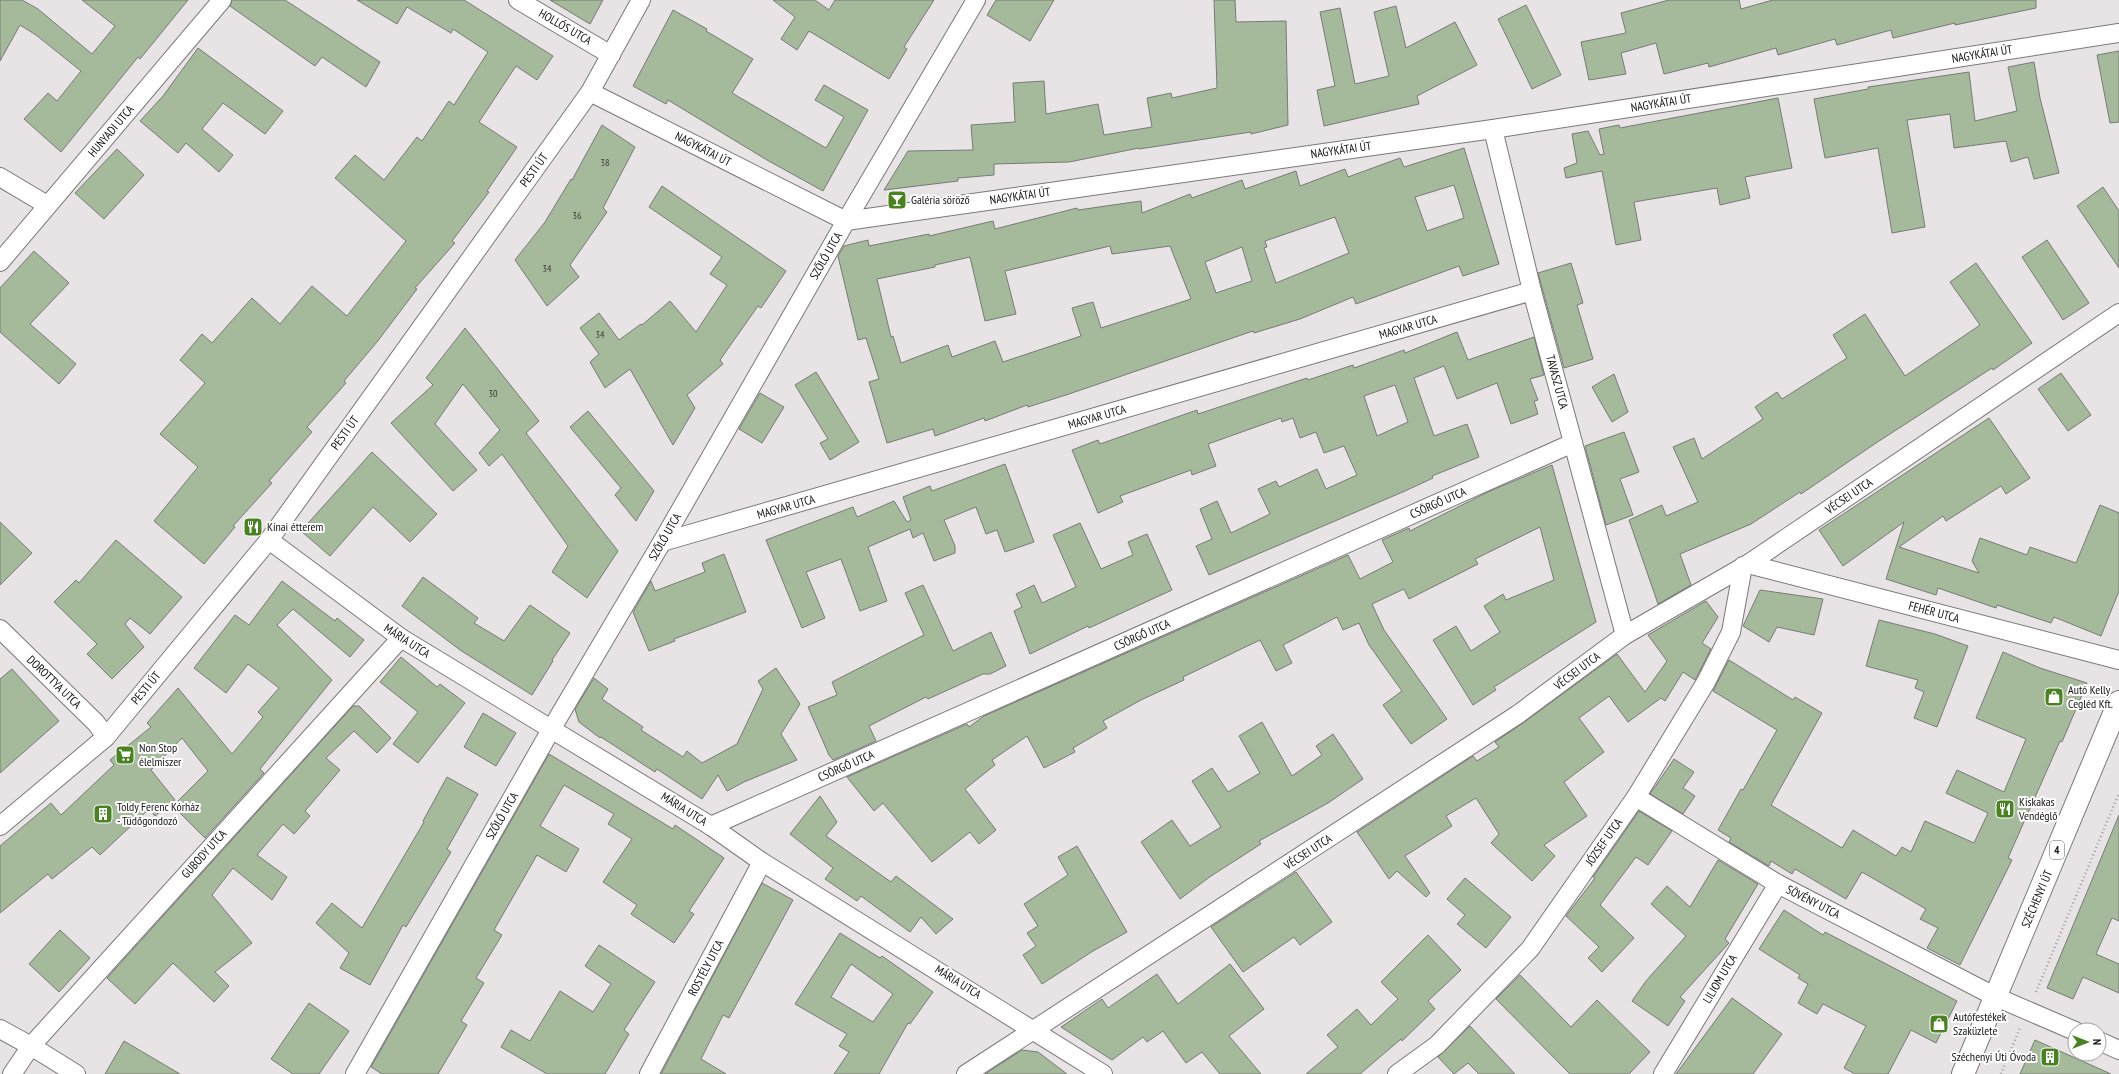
<svg xmlns="http://www.w3.org/2000/svg" width="2119" height="1074" viewBox="0 0 2119 1074" font-family="'PT Sans Narrow',sans-serif">
<rect width="100%" height="100%" fill="#e8e4e5"/>
<g fill="#a5ba9b" stroke="#787a78" fill-rule="evenodd">
<polygon points="0,0 22,0 38,9 92,54 115,26 82,0 188,0 140,59 138,57 61,152 24,119 48,93 57,101 81,71 36,35 20,25 0,61"/>
<polygon points="232,0 285,0 380,62 366,87 322,57 315,66 230,6"/>
<polygon points="357,0 464,0 553,56 537,80 516,66 479,122 517,147 487,191 489,192 452,241 455,243 415,288 417,289 377,342 344,381 346,383 307,427 312,432 269,481 272,483 233,526 235,527 204,564 154,521 198,467 160,434 205,383 180,360 202,334 212,343 252,298 280,324 312,286 347,316 406,241 335,178 355,155 384,180 417,137 422,141 449,101 454,105 488,52 453,29 451,33 407,7 397,24"/>
<polygon points="550,0 603,0 590,24"/>
<polygon points="773,0 815,0 829,10 835,0 934,0 904,47 907,49 889,79 809,31 797,50 781,39 795,17"/>
<polygon points="996,0 1054,0 1030,41 987,15"/>
<polygon points="1214,0 1235,0 1236,22 1286,21 1288,125 1251,134 1251,132 1139,149 1139,148 1069,162 994,164 994,175 958,178 958,181 884,190 908,151 973,150 971,125 1015,122 1013,83 1044,81 1046,114 1098,104 1104,135 1152,127 1147,98 1171,93 1172,98 1217,88"/>
<polygon points="1669,0 1739,0 1741,9 1773,0 2036,0 2036,8 1955,25 1955,23 1893,38 1891,30 1837,45 1835,39 1778,55 1776,48 1709,67 1708,63 1664,74 1656,43 1621,53 1626,74 1589,80 1581,42 1626,33 1621,13"/>
<polygon points="1526,5 1561,75 1532,89 1498,19"/>
<polygon points="1396,6 1406,48 1455,22 1477,65 1417,96 1419,104 1324,126 1317,90 1335,86 1320,12 1340,8 1355,84 1389,76 1374,12"/>
<polygon points="673,10 707,29 706,31 753,59 732,93 826,148 844,117 815,100 824,85 868,110 823,191 767,160 668,100 666,104 633,86"/>
<polygon points="198,48 283,111 265,134 223,103 202,129 233,155 219,172 186,143 178,153 140,121 163,96"/>
<polygon points="2119,51 2119,122 2110,123 2097,55"/>
<polygon points="2034,62 2040,98 2059,173 2034,179 2028,157 2011,162 2006,141 1954,148 1950,114 1907,120 1925,227 1892,233 1878,148 1825,158 1814,99 1868,89 1868,87 1969,72 1975,121 2017,111 2008,67"/>
<polygon points="1778,98 1792,168 1745,177 1750,198 1720,205 1717,188 1634,202 1641,240 1616,245 1602,171 1566,178 1564,168 1577,163 1572,134 1588,131 1600,155 1604,154 1599,129 1619,125 1620,128"/>
<polygon points="602,125 635,147 603,208 607,212 570,265 579,277 547,306 515,260 545,222 571,179 572,180"/>
<path d="M1464,148L1499,264L1463,276L1459,266L1356,304L1353,297L1300,319L1254,333L1253,331L1069,394L1028,407L1027,405L985,421L984,418L935,436L933,429L887,443L869,382L879,379L866,338L858,340L838,256L844,246L868,240L869,246L929,234V236L993,221L995,229L1077,208L1078,210L1141,201L1142,213L1190,194L1192,198L1242,180L1245,189L1296,171L1300,186L1345,169L1348,177L1400,158L1404,167ZM1454,185L1464,218L1427,231L1415,197ZM1335,217L1349,253L1276,283L1264,248L1267,247L1265,241ZM1110,246L1112,254L1170,246L1191,299L1101,328L1093,302L1072,308L1081,336L1003,362L995,341L952,357L948,345L901,363L893,336L891,337L877,279L935,267V265L970,257L985,321L1016,314L1005,271ZM1242,247L1252,281L1216,293L1205,262Z"/>
<polygon points="117,149 144,175 104,219 75,193"/>
<polygon points="662,186 786,271 761,308 758,306 720,360 723,364 687,395 695,408 673,445 630,369 605,388 590,362 599,354 580,328 599,313 619,340 641,324 642,325 670,301 696,332 727,285 710,274 722,257 649,207"/>
<polygon points="2103,187 2119,211 2119,268 2077,206"/>
<polygon points="2047,240 2089,303 2063,320 2022,257"/>
<polygon points="34,251 69,283 30,324 76,364 59,384 0,332 0,288"/>
<polygon points="1571,263 1583,303 1577,305 1593,359 1564,368 1538,273"/>
<polygon points="1976,263 2032,343 1993,370 1992,368 1876,443 1801,494 1800,492 1751,524 1680,554 1691,585 1658,604 1629,520 1662,505 1666,516 1698,502 1673,447 1694,438 1702,459 1763,419 1755,407 1777,392 1782,399 1847,358 1833,335 1865,314 1905,376 1980,325 1950,282"/>
<polygon points="465,328 539,421 526,433 618,551 587,598 552,572 568,546 502,454 489,466 479,453 500,430 463,384 435,424 477,470 453,491 391,423 433,385 426,378"/>
<path d="M1457,332L1468,360L1534,337L1544,375L1530,379L1538,400L1534,401L1538,414L1511,424L1497,383L1457,399L1444,366L1414,378L1434,436L1467,424L1479,457L1432,476L1433,478L1405,491L1209,575L1196,546L1212,539L1200,509L1217,501L1231,533L1270,514L1258,489L1276,481L1279,487L1317,469L1326,489L1357,475L1344,446L1324,453L1316,432L1300,438L1293,418L1282,422L1281,418L1208,444L1216,466L1192,475L1191,470L1120,496L1123,502L1098,513L1072,450L1098,440L1100,444L1197,410L1198,414L1307,378L1308,380L1353,365L1354,368L1404,350L1405,353ZM1395,385L1408,422L1377,436L1364,396Z"/>
<polygon points="816,372 859,442 830,460 820,443 828,439 795,385"/>
<polygon points="2061,373 2091,415 2068,431 2038,389"/>
<polygon points="1614,374 1628,412 1612,422 1592,387"/>
<polygon points="760,393 784,407 762,443 739,429"/>
<polygon points="588,411 654,491 636,521 615,495 621,488 570,427"/>
<polygon points="1989,418 2030,478 2006,494 2001,486 1946,521 1943,516 1899,547 1979,573 1972,561 1980,538 2027,555 2030,547 2076,563 2100,505 2119,513 2119,591 2101,636 2054,617 2051,623 1997,605 1996,608 1938,588 1936,595 1886,579 1904,522 1843,566 1819,530"/>
<polygon points="1624,432 1639,472 1620,479 1633,515 1606,525 1585,446"/>
<polygon points="372,452 437,514 410,542 373,507 330,556 301,531"/>
<polygon points="1005,464 1034,542 1005,552 997,530 986,534 976,507 944,520 955,546 955,553 934,561 923,533 913,538 910,529 868,547 887,601 860,611 841,559 806,572 825,618 802,628 766,540 853,507 857,517 894,501 907,522 911,520 903,497 930,486 932,491"/>
<polygon points="1552,465 1596,622 1494,687 1496,690 1473,705 1433,640 1456,626 1471,651 1500,632 1484,606 1503,594 1506,600 1554,580 1540,527 1475,559 1478,564 1409,599 1404,589 1372,604 1384,630 1447,719 1411,744 1383,705 1402,691 1369,645 1359,623 1343,630 1337,617 1283,645 1292,663 1276,671 1260,640 1183,677 1184,680 1141,700 1103,721 1107,728 1073,748 1075,752 1044,768 1027,736 992,760 995,765 965,789 996,830 979,844 970,832 932,862 883,803 874,811 847,777 967,724 969,727 984,716 1348,555 1360,579 1393,562 1382,540 1409,528 1410,531 1490,491"/>
<polygon points="0,522 32,553 0,585"/>
<polygon points="1080,523 1101,569 1133,555 1128,542 1147,534 1172,590 1089,628 1088,626 1030,654 1014,611 1022,607 1016,594 1034,585 1042,603 1076,587 1053,535"/>
<polygon points="116,540 182,597 150,634 130,618 125,624 144,647 112,679 87,654 97,644 54,602 76,580 79,583"/>
<polygon points="724,554 746,612 674,639 675,641 649,651 633,612 651,581 655,591 705,572 702,563"/>
<polygon points="423,577 478,618 474,623 504,641 530,605 570,633 552,660 553,661 532,695 460,650 402,606"/>
<polygon points="282,581 335,621 337,618 364,640 350,657 293,609 277,625 332,680 260,769 264,773 205,838 173,806 208,771 182,738 151,770 175,800 155,816 149,809 100,855 92,847 52,879 48,874 0,913 0,846 51,803 61,815 114,765 110,760 151,727 147,723 178,688 232,754 263,717 258,712 279,688 248,664 226,693 194,668 235,615 249,625"/>
<polygon points="923,585 953,651 991,632 1006,666 990,674 983,674 928,699 926,697 869,726 876,741 833,760 829,755 808,707 837,695 832,682 924,635 905,593"/>
<polygon points="1760,590 1823,599 1814,635 1777,627 1769,642 1743,626"/>
<polygon points="1706,601 1718,617 1702,643 1711,649 1695,680 1683,672 1665,701 1661,698 1628,722 1609,696 1579,718 1604,752 1564,782 1587,816 1544,845 1555,856 1532,881 1491,843 1499,834 1476,798 1446,816 1452,826 1405,856 1430,893 1426,897 1397,871 1389,879 1357,832 1473,756 1477,761 1499,747 1495,742 1523,723 1617,654 1645,692 1667,661 1648,635"/>
<polygon points="1879,620 1935,634 1968,646 1937,727 1914,718 1924,692 1915,688 1918,680 1866,666"/>
<polygon points="2003,652 2040,668 2087,683 2062,742 2060,741 2008,858 2012,860 1960,965 1927,948 1938,928 1920,919 1926,909 1862,872 1846,899 1795,869 1792,874 1771,861 1769,866 1729,842 1731,838 1718,830 1741,789 1743,790 1777,730 1713,691 1729,660 1793,700 1795,697 1822,713 1771,805 1842,848 1853,830 1896,856 1902,847 1911,852 1925,821 1974,843 1988,813 1946,793 1957,770 2004,792 2026,739 1976,718"/>
<polygon points="401,657 437,687 440,684 465,703 418,763 393,744 418,712 380,682"/>
<polygon points="776,668 800,704 781,734 797,760 744,782 727,791 718,775 702,799 657,769 655,772 601,737 600,738 579,722 575,709 594,678 608,689 602,699 643,727 641,730 683,757 687,751 702,763 737,744 763,689 758,681"/>
<polygon points="12,669 59,721 0,773 0,679"/>
<polygon points="353,706 359,706 391,738 377,753 354,731 326,758 340,770 305,811 310,816 294,834 283,824 257,855 287,877 272,900 233,868 212,895 252,943 215,972 229,986 214,1002 173,963 135,1004 107,978"/>
<polygon points="483,713 516,733 496,766 464,747"/>
<polygon points="1262,722 1292,776 1322,755 1316,746 1333,734 1363,779 1328,803 1259,841 1261,844 1211,876 1180,899 1141,842 1172,820 1190,846 1221,827 1192,781 1212,768 1228,792 1260,773 1239,736"/>
<polygon points="549,754 673,829 675,825 724,858 689,911 694,914 674,943 631,914 637,905 603,882 632,839 608,824 614,814 564,785 540,826 579,849 566,872 537,855 494,930 502,935 476,978 484,983 461,1021 467,1025 438,1074 382,1074 371,1067"/>
<polygon points="1674,759 1694,772 1683,788 1695,796 1683,814 1650,794"/>
<polygon points="447,777 478,794 447,849 451,852 406,927 403,925 370,985 340,968 349,953 316,923 332,903 362,928 424,822 423,821"/>
<polygon points="820,796 837,822 826,836 891,882 896,876 953,919 936,934 921,917 910,932 861,896 857,901 825,879 833,868 790,834"/>
<polygon points="1639,811 1672,831 1648,865 1636,857 1600,905 1634,938 1602,972 1588,958 1599,947 1566,916 1595,878 1593,877"/>
<polygon points="2119,815 2119,921 2112,918 2096,954 2119,964 2119,993 2083,977 2073,999 2047,988"/>
<polygon points="1077,846 1127,932 1093,951 1042,984 1023,955 1036,946 1027,933 1038,926 1024,904 1068,875 1058,857"/>
<polygon points="1718,860 1758,884 1725,939 1729,943 1680,997 1685,1001 1668,1026 1632,1001 1646,981 1686,936 1651,904 1667,886 1690,907"/>
<polygon points="1296,872 1332,922 1300,945 1294,937 1243,972 1211,927"/>
<polygon points="1465,878 1511,917 1486,948 1457,924 1465,915 1447,899"/>
<polygon points="762,883 793,900 729,1018 723,1015 701,1059 726,1074 661,1074"/>
<polygon points="1784,910 1823,935 1825,932 1957,1001 1936,1043 1911,1030 1888,1074 1855,1074 1844,1068 1866,1026 1823,1004 1817,1014 1798,1003 1808,984 1798,978 1800,975 1759,949"/>
<polygon points="60,930 90,958 59,992 29,964"/>
<path d="M840,933L880,958L882,956L933,992L910,1024L908,1023L879,1074H834L849,1052L839,1046L847,1034L795,1004ZM851,964L893,994L873,1022L831,997Z"/>
<polygon points="1428,935 1461,970 1428,1001 1435,1009 1402,1041 1401,1039 1360,1074 1306,1074 1338,1047 1327,1035 1357,1009 1371,1025 1398,999 1381,982"/>
<polygon points="599,945 655,982 624,1030 629,1034 605,1074 547,1074 501,1047 511,1030 530,1041 560,991 593,1012 611,984 585,966"/>
<polygon points="1230,964 1264,1009 1229,1036 1261,1074 1220,1074 1202,1052 1186,1063 1163,1031 1147,1042 1143,1037 1112,1060 1061,1027 1102,999 1108,1008 1157,974 1178,1004"/>
<polygon points="1520,975 1571,1027 1597,1000 1650,1052 1629,1074 1570,1074 1496,999"/>
<polygon points="1732,998 1782,1034 1753,1074 1676,1074"/>
<polygon points="309,1003 349,1031 319,1074 293,1074 271,1059"/>
<polygon points="1470,1026 1515,1074 1479,1074 1468,1063 1454,1074 1438,1057"/>
<polygon points="2035,1040 2111,1074 2020,1074"/>
<polygon points="124,1041 180,1074 105,1074"/>
<polygon points="1022,1050 1038,1052 1067,1074 985,1074"/>
</g>
<g fill="none" stroke-linecap="round" stroke-linejoin="round">
<defs>
<g id="street">
<polyline points="518,0 611,55"/>
<polyline points="590,92 846,221 1493,129 2119,33"/>
<polyline points="1493,129 1532,291 1625,635"/>
<polyline points="0,177 47,205"/>
<polyline points="0,262 222,0"/>
<polyline points="269,540 401,638 711,826 762,862 1103,1074"/>
<polyline points="662,542 1532,291"/>
<polyline points="1748,564 2119,660"/>
<polyline points="0,629 96,723 106,737"/>
<polyline points="1636,797 1778,884 1996,997 2075,1031"/>
<polyline points="0,826 106,737 269,540 590,92 641,0"/>
<polyline points="711,826 1573,443"/>
<polyline points="0,1029 31,1046 76,1074"/>
<polyline points="2099,1041 2119,1050"/>
<polyline points="12,1074 31,1046 401,638"/>
<polyline points="355,1074 552,728 662,542 846,221 976,0"/>
<polyline points="649,1074 762,862"/>
<polyline points="966,1074 1517,715 1625,635 1748,564 2119,313"/>
<polyline points="1397,1074 1437,1045 1530,949 1636,797 1706,682 1731,632 1743,566"/>
<polyline points="1663,1074 1778,884"/>
</g>
<polyline id="primary" points="1963,1074 2119,702"/>
</defs>
<use href="#street" stroke="#7c7879" stroke-width="20"/>
<use href="#primary" stroke="#7c7879" stroke-width="24"/>
<g stroke="#a19e9f" stroke-width="2.5" stroke-dasharray="1 3" stroke-linecap="butt">
<polyline points="2036,992 2119,793"/>
<polyline points="2001,1074 2020,1028"/>
</g>
<use href="#street" stroke="#fff" stroke-width="18"/>
<use href="#primary" stroke="#fff" stroke-width="22"/>
</g>
<defs>
<symbol id="bar-square" viewBox="-11 -11 22 22"><rect x="-9" y="-9" width="18" height="18" rx="4" fill="#48831f" stroke="#fff"/><path d="M-6-5H6L.8 .8V4.5H3.5V6h-7V4.5H-.8V.8Z" fill="#fff"/></symbol>
<symbol id="restaurant-square" viewBox="-11 -11 22 22"><rect x="-9" y="-9" width="18" height="18" rx="4" fill="#48831f" stroke="#fff"/><path d="M-5-6h1v4h1v-4h1v4h1v-4h1v5L-1.5 .5V6h-2V.5L-5-1ZM5-6V6H3V1.5H1.5Q1.5-4 5-6Z" fill="#fff"/></symbol>
<symbol id="shop-square" viewBox="-11 -11 22 22"><rect x="-9" y="-9" width="18" height="18" rx="4" fill="#48831f" stroke="#fff"/><path d="M-5-2.5h2.3a2.7 3.5 0 0 1 5.4 0H5L5.5 6h-11ZM-1.5-2.5h3a1.5 2.3 0 0 0-3 0Z" fill="#fff"/></symbol>
<symbol id="supermarket-square" viewBox="-11 -11 22 22"><rect x="-9" y="-9" width="18" height="18" rx="4" fill="#48831f" stroke="#fff"/><path d="M-6-5.5h2.5l.6 2H6L4.5 2H-2.5L-4.4-4H-6ZM-1.5 3.2a1.3 1.3 0 1 0 .1 0ZM3 3.2a1.3 1.3 0 1 0 .1 0Z" fill="#fff"/></symbol>
<symbol id="building-square" viewBox="-11 -11 22 22"><rect x="-9" y="-9" width="18" height="18" rx="4" fill="#48831f" stroke="#fff"/><path d="M-4-6H4V6H1V3H-1V6H-4ZM-2.5-4.3h1.7v1.8h-1.7ZM.8-4.3h1.7v1.8H.8ZM-2.5-1h1.7V.8h-1.7ZM.8-1h1.7V.8H.8Z" fill="#fff"/></symbol>
</defs>
<g fill-rule="evenodd">
<use href="#bar-square" x="886" y="189" width="22" height="22"/>
<use href="#restaurant-square" x="242" y="516" width="22" height="22"/>
<use href="#shop-square" x="2043" y="686" width="22" height="22"/>
<use href="#supermarket-square" x="114" y="744" width="22" height="22"/>
<use href="#restaurant-square" x="1994" y="798" width="22" height="22"/>
<use href="#building-square" x="92" y="803" width="22" height="22"/>
<use href="#shop-square" x="1928" y="1013" width="22" height="22"/>
<use href="#building-square" x="2039" y="1046" width="22" height="22"/>
</g>
<g text-anchor="middle" stroke-width="4" stroke-linejoin="round" paint-order="stroke">
<g font-size="10" fill="#383c35">
<text x="605" y="166">38</text>
<text x="577" y="219">36</text>
<text x="547" y="272">34</text>
<text x="600" y="338">34</text>
<text x="493" y="397">30</text>
</g>
<rect fill="#fff" stroke="#5a595a" stroke-width="1" x="2050" y="841" width="14" height="18" rx="3"/>
<g font-size="11" font-weight="bold" fill="#141213">
<text x="2057" y="854">4</text>
</g>
<g font-size="12" fill="#141213" stroke="#fff">
<text transform="translate(565 27) rotate(30)" y="4">HOLLÓS UTCA</text>
<text transform="translate(1982 54) rotate(-9)" y="4">NAGYKÁTAI ÚT</text>
<text transform="translate(1661 103) rotate(-9)" y="4">NAGYKÁTAI ÚT</text>
<text transform="translate(111 131) rotate(-50)" y="4">HUNYADI UTCA</text>
<text transform="translate(703 149) rotate(27)" y="4">NAGYKÁTAI ÚT</text>
<text transform="translate(1341 150) rotate(-8)" y="4">NAGYKÁTAI ÚT</text>
<text transform="translate(534 170) rotate(-54)" y="4">PESTI ÚT</text>
<text transform="translate(1020 196) rotate(-8)" y="4">NAGYKÁTAI ÚT</text>
<text transform="translate(826 256) rotate(-60)" y="4">SZŐLŐ UTCA</text>
<text transform="translate(1408 327) rotate(-16)" y="4">MAGYAR UTCA</text>
<text transform="translate(1557 382) rotate(75)" y="4">TAVASZ UTCA</text>
<text transform="translate(1097 417) rotate(-16)" y="4">MAGYAR UTCA</text>
<text transform="translate(345 433) rotate(-54)" y="4">PESTI ÚT</text>
<text transform="translate(1849 496) rotate(-34)" y="4">VÉCSEI UTCA</text>
<text transform="translate(1438 503) rotate(-24)" y="4">CSÖRGŐ UTCA</text>
<text transform="translate(786 507) rotate(-16)" y="4">MAGYAR UTCA</text>
<text transform="translate(665 537) rotate(-60)" y="4">SZŐLŐ UTCA</text>
<text transform="translate(1934 612) rotate(15)" y="4">FEHÉR UTCA</text>
<text transform="translate(1142 635) rotate(-24)" y="4">CSÖRGŐ UTCA</text>
<text transform="translate(407 641) rotate(33)" y="4">MÁRIA UTCA</text>
<text transform="translate(1577 671) rotate(-37)" y="4">VÉCSEI UTCA</text>
<text transform="translate(54 682) rotate(44)" y="4">DOROTTYA UTCA</text>
<text transform="translate(146 688) rotate(-50)" y="4">PESTI ÚT</text>
<text transform="translate(846 766) rotate(-24)" y="4">CSÖRGŐ UTCA</text>
<text transform="translate(684 809) rotate(32)" y="4">MÁRIA UTCA</text>
<text transform="translate(502 816) rotate(-60)" y="4">SZŐLŐ UTCA</text>
<text transform="translate(1604 842) rotate(-55)" y="4">JÓZSEF UTCA</text>
<text transform="translate(1308 852) rotate(-33)" y="4">VÉCSEI UTCA</text>
<text transform="translate(204 854) rotate(-48)" y="4">GUBODY UTCA</text>
<text transform="translate(2037 899) rotate(-67)" y="4">SZÉCHENYI ÚT</text>
<text transform="translate(1813 902) rotate(27)" y="4">SÖVÉNY UTCA</text>
<text transform="translate(706 968) rotate(-62)" y="4">ROSTÉLY UTCA</text>
<text transform="translate(1720 979) rotate(-59)" y="4">LILIOM UTCA</text>
<text transform="translate(958 982) rotate(32)" y="4">MÁRIA UTCA</text>
</g>
<g font-size="12" fill="#141213" stroke="#fff" text-anchor="start">
<text x="911" y="204">Galéria söröző</text>
<text x="267" y="531">Kínai étterem</text>
<text x="2068" y="694">Autó Kelly<tspan x="2068" dy="14">Cegléd Kft.</tspan></text>
<text x="139" y="752">Non Stop<tspan x="139" dy="14">élelmiszer</tspan></text>
<text x="2019" y="806">Kiskakas<tspan x="2019" dy="14">Vendéglő</tspan></text>
<text x="117" y="811">Toldy Ferenc Kórház<tspan x="117" dy="14">- Tüdőgondozó</tspan></text>
<text x="1953" y="1021">Autófestékek<tspan x="1953" dy="14">Szaküzlete</tspan></text>
<text x="2036" y="1061" text-anchor="end">Széchenyi Úti Óvoda</text>
</g>
</g>
<g transform="translate(2087 1042) rotate(90)"><circle r="19" fill="#ffffff" stroke="#a1a0a1"/>
<path d="M0-3L7 15L0 10L-7 15Z" fill="#48831f"/>
<text y="-6" font-size="11" font-weight="bold" text-anchor="middle" fill="#141213">N</text>
</g>
</svg>
